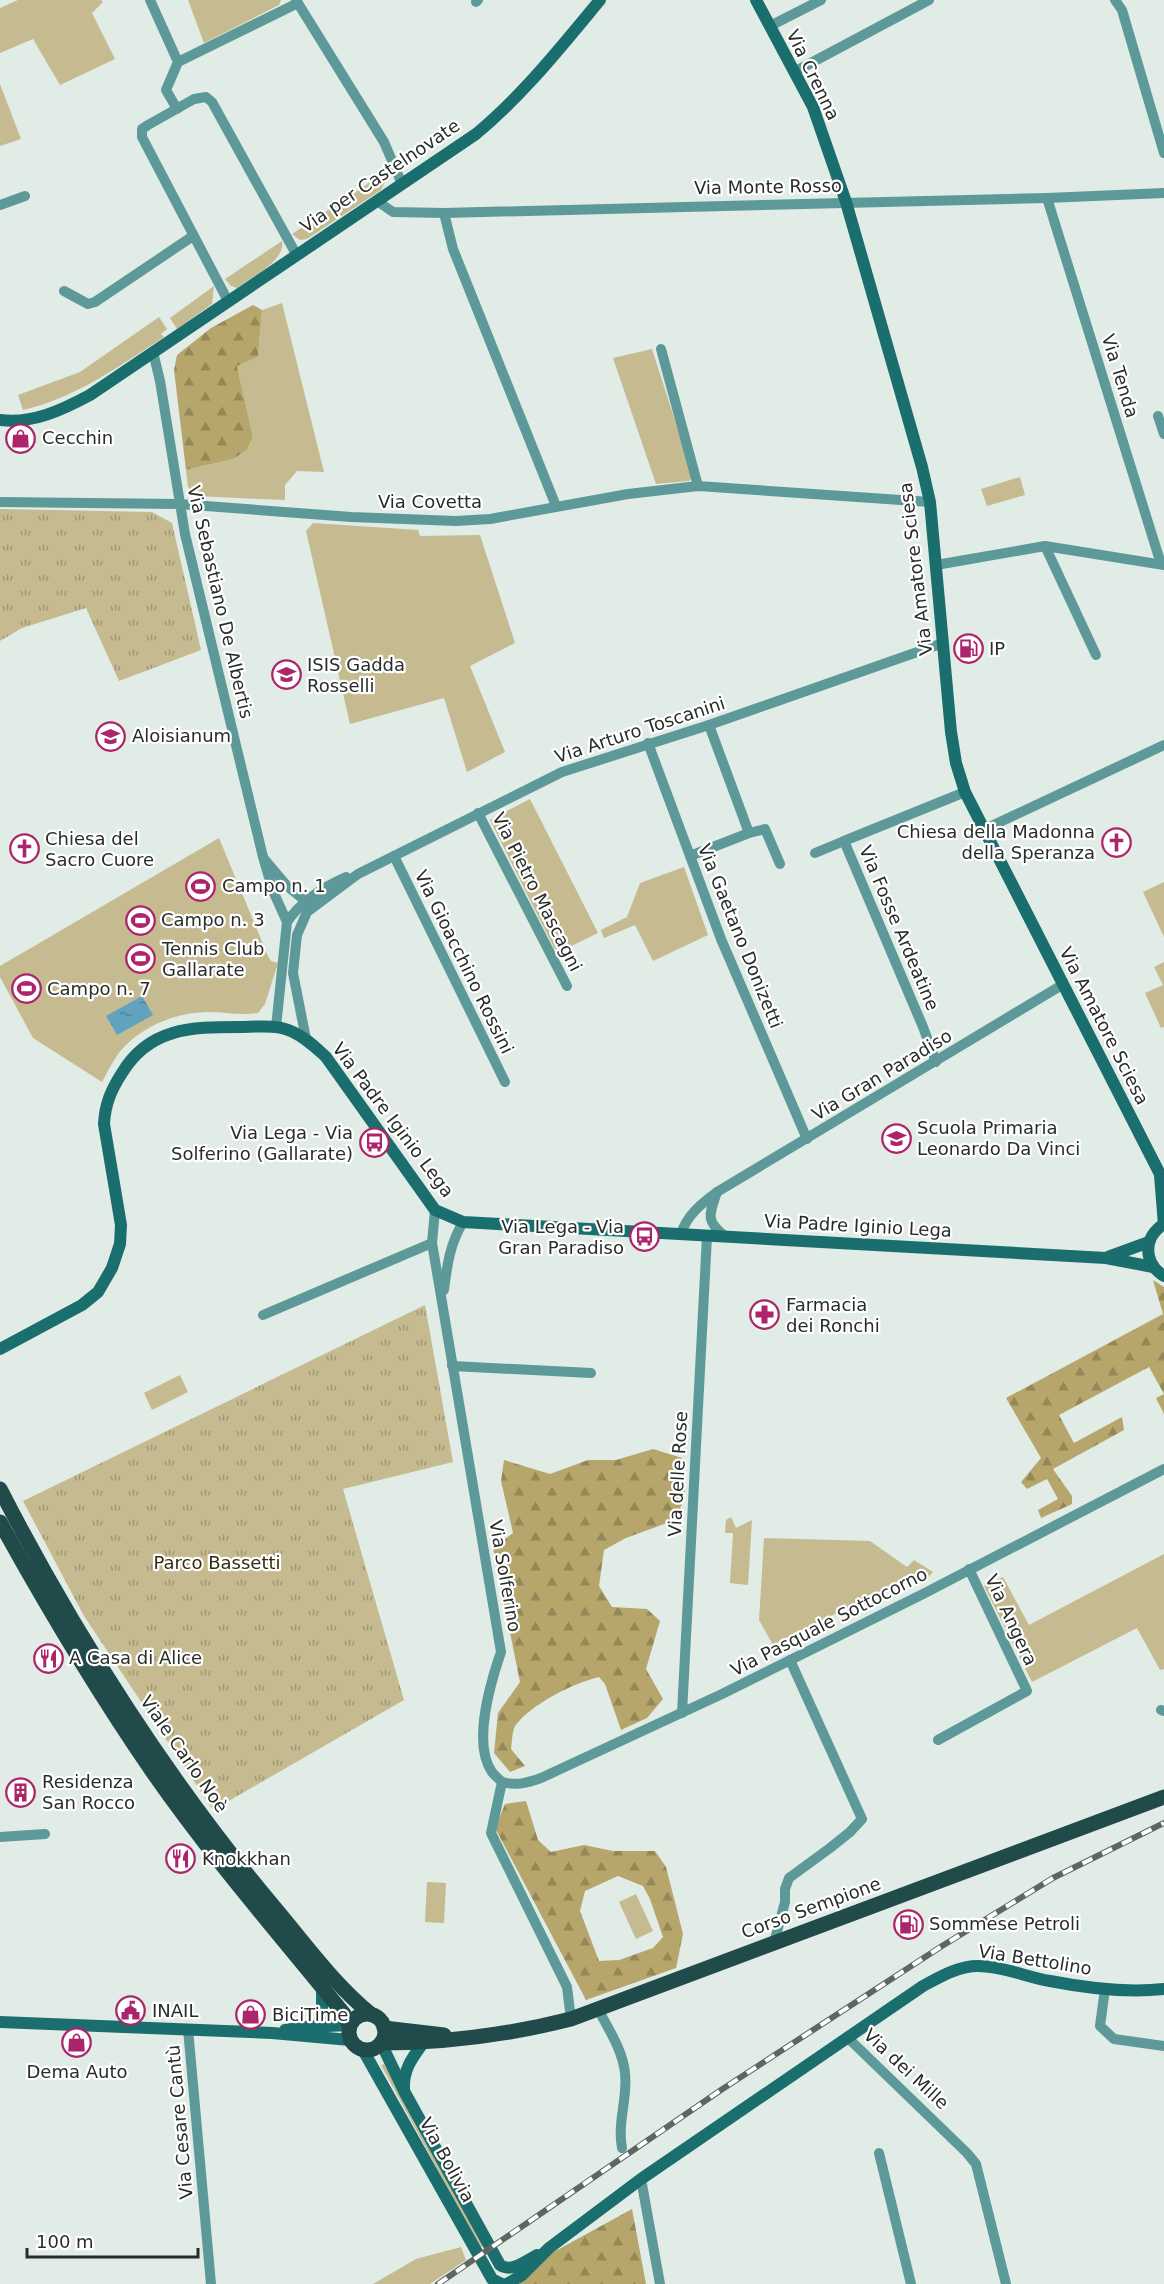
<svg xmlns="http://www.w3.org/2000/svg" width="1164" height="2284" viewBox="0 0 1164 2284" font-family="'DejaVu Sans',sans-serif">
<defs>
<pattern id="forest-firs" width="22" height="20" patternUnits="userSpaceOnUse" patternTransform="scale(1.5)"><rect width="22" height="20" fill="#b6a66c"/><path d="M5 1l3.5 6h-7zM16 11l3.5 6h-7z" fill="#948859"/></pattern>
<pattern id="park-tufts" width="24" height="20" patternUnits="userSpaceOnUse" patternTransform="scale(1.5)"><rect width="24" height="20" fill="#c6bb90"/><path d="M3 7l-1-3M5 7V3M7 7l1-3M15 17l-1-3M17 17v-4M19 17l1-3" fill="none" stroke="#a19876"/></pattern>
<pattern id="water-ripples" width="26" height="14" patternUnits="userSpaceOnUse" patternTransform="scale(1.5)"><rect width="26" height="14" fill="#61a3bf"/><path d="M2 4q2-2 4 0t4 0M15 11q2-2 4 0t4 0" fill="none" stroke="#50859b"/></pattern>
</defs>
<rect width="100%" height="100%" fill="#e0ece5"/>
<g fill="#c6bb90">
<polygon points="18,0 101,0 103,2 92,13 115,59 60,85 33,39 0,53 0,8"/>
<polygon points="188,0 281,0 279,5 204,43"/>
<polygon points="0,84 21,139 0,146"/>
<polygon points="387,171 386,180 381,190 307,239 300,240 292,234"/>
<path d="M282,241C286,261 251,277 237,288L231,286L225,279Z"/>
<polygon points="214,286 212,304 177,329 170,318"/>
<polygon points="282,303 324,472 297,471 285,485 285,500 193,496 188,487 186,470 233,459 247,450 253,437 237,366 258,357 262,310"/>
<path d="M159,317L167,329L161,334L164,337C119,366 76,398 23,410L18,395L80,372Z"/>
<polygon points="652,349 693,477 689,481 656,484 613,358"/>
<polygon points="1020,477 1025,495 987,506 981,489"/>
<polygon points="313,523 418,530 420,536 480,535 515,643 470,666 505,752 467,772 444,698 350,724 306,531"/>
<polygon points="530,799 598,933 559,952 554,948 490,820"/>
<path d="M219,838L268,956L271,961L278,963L265,1004L258,1013C242,1016 225,1012 208,1012C179,1012 148,1024 127,1044C116,1054 109,1069 102,1082L33,1038L0,977V966Z"/>
<polygon points="684,867 708,935 653,961 635,925 604,938 601,930 627,917 640,883"/>
<polygon points="1164,882 1164,937 1143,892"/>
<polygon points="1164,962 1164,1027 1161,1028 1145,993 1163,985 1154,967"/>
<polygon points="180,1375 188,1392 152,1410 144,1393"/>
<polygon points="731,1517 736,1528 752,1520 748,1585 730,1583 733,1533 725,1533 726,1520"/>
<polygon points="764,1538 870,1541 907,1567 914,1560 933,1572 929,1577 917,1573 773,1645 759,1620"/>
<polygon points="1164,1554 1164,1669 1160,1670 1137,1628 1032,1682 984,1586 1003,1577 1029,1625"/>
<polygon points="427,1882 446,1883 444,1923 425,1922"/>
<polygon points="636,1894 653,1931 636,1939 619,1902"/>
<polygon points="384,2064 483,2246 480,2248 381,2065"/>
<polygon points="461,2247 466,2260 430,2284 373,2284 416,2259"/>
</g>
<g fill="url(#forest-firs)" fill-rule="evenodd">
<polygon points="253,305 262,310 258,357 237,366 253,437 247,450 233,459 186,470 174,370 177,355 211,328"/>
<polygon points="1153,1280 1164,1287 1164,1414 1156,1398 1164,1394 1149,1367 1059,1415 1074,1443 1122,1417 1124,1430 1053,1469 1072,1496 1072,1504 1041,1518 1038,1510 1058,1499 1047,1479 1027,1489 1021,1482 1041,1458 1006,1398 1163,1314"/>
<path d="M653,1449L682,1458L685,1497L675,1520L626,1538L604,1550L599,1586L612,1607L647,1609L660,1621L646,1669L663,1699L647,1718L621,1730L605,1684L599,1677C574,1683 531,1704 515,1726C512,1732 512,1742 511,1749L525,1766L510,1772L494,1753L498,1713L520,1682L493,1548L513,1533L501,1481L504,1460L550,1474L588,1460H616Z"/>
<path d="M526,1801L538,1840L551,1852L584,1845L613,1851H655L666,1867L683,1934L676,1968L586,2000L495,1828L505,1804ZM618,1876L643,1886L650,1899L663,1937L653,1948L619,1960L599,1961L580,1911L585,1891Z"/>
<polygon points="632,2209 646,2284 519,2284 550,2254"/>
</g>
<g fill="url(#park-tufts)">
<polygon points="0,509 152,512 172,523 201,650 119,681 86,608 22,628 0,641"/>
<polygon points="425,1305 453,1462 343,1489 404,1700 213,1810 84,1616 23,1501"/>
</g>
<polygon fill="url(#water-ripples)" points="142,996 153,1015 117,1035 106,1016"/>
<g fill="none" stroke-linecap="round" stroke-linejoin="round">
<g stroke="#5d9998" stroke-width="10">
<polyline points="150,0 178,62 166,90 177,109"/>
<polyline points="296,0 384,142 402,184"/>
<polyline points="1115,0 1122,10 1164,153"/>
<polyline points="476,2 478,0"/>
<polyline points="770,26 821,0"/>
<polyline points="178,62 298,3"/>
<polyline points="794,72 929,0"/>
<polyline points="1047,198 1161,564"/>
<polyline points="377,201 393,212 444,213 1047,198 1164,193"/>
<polyline points="0,205 25,196"/>
<polyline points="444,213 453,249 556,506"/>
<polyline points="64,291 88,304 95,302 193,236"/>
<polyline points="228,301 142,137 142,129 148,125 194,99 206,97 212,102 296,254"/>
<polyline points="661,349 698,486"/>
<polyline points="153,352 160,381 185,534 263,857 273,891 287,922"/>
<polyline points="1158,416 1164,434"/>
<polyline points="0,502 179,504 351,517 456,521 490,519 628,494 698,486 930,502"/>
<polyline points="1045,546 1096,655"/>
<polyline points="936,565 1045,546 1164,565"/>
<polyline points="648,743 721,939 807,1139"/>
<polyline points="478,813 567,986"/>
<polyline points="983,830 1164,745"/>
<polyline points="749,833 765,829 780,864"/>
<polyline points="815,853 844,841"/>
<polyline points="394,856 505,1082"/>
<polyline points="690,856 749,833 709,725"/>
<polyline points="265,860 287,886 309,904"/>
<path d="M276,1027L287,922C302,900 323,887 346,877"/>
<polyline points="306,1039 293,973 297,935 307,912 358,874 562,772 709,725 943,643"/>
<polyline points="936,1062 923,1027 844,841 965,792"/>
<path d="M717,1192C709,1215 705,1221 726,1237"/>
<path d="M435,1210L432,1243L501,1652C491,1681 472,1744 492,1772C494,1775 499,1779 502,1782L491,1833L567,1987L571,2019"/>
<path d="M681,1234C687,1215 701,1204 717,1192L1062,985"/>
<path d="M444,1290C447,1265 450,1244 463,1222"/>
<polyline points="263,1315 432,1243"/>
<polyline points="452,1366 591,1373"/>
<polyline points="1161,1710 1164,1711"/>
<polyline points="682,1713 707,1236"/>
<polyline points="938,1740 1027,1691 969,1569"/>
<path d="M502,1782C516,1786 527,1783 541,1778L722,1694L923,1594L1164,1469"/>
<polyline points="0,1837 45,1834"/>
<polyline points="774,1943 785,1902 785,1889 789,1878 830,1848 850,1832 862,1819 790,1660"/>
<polyline points="1105,1989 1100,2026 1114,2039 1164,2046"/>
<path d="M598,2009C608,2028 623,2051 625,2073C628,2098 617,2122 622,2148"/>
<polyline points="188,2029 211,2284"/>
<polyline points="848,2038 967,2153 976,2164 1006,2284"/>
<polyline points="879,2153 911,2284"/>
<polyline points="641,2179 660,2284"/>
</g>
<g stroke="#1b6e6e" stroke-width="12">
<polyline points="756,0 813,107 846,202 922,467 930,502 951,732 956,763 965,792 1164,1182"/>
<path d="M0,420C33,424 62,410 90,395L476,134C523,95 561,47 600,0"/>
<polyline points="1160,1175 1164,1225"/>
<path d="M1164,1224C1143,1237 1143,1263 1164,1276"/>
<polyline points="1108,1257 1149,1242"/>
<path d="M0,1349L82,1305L98,1292L112,1268L120,1244L121,1225L104,1124C105,1104 111,1090 122,1073C149,1028 191,1027 239,1027C256,1027 277,1024 293,1032C306,1038 315,1047 326,1057L435,1210L463,1222L1106,1258L1153,1267"/>
<polyline points="0,2022 272,2033 350,2040"/>
<polyline points="318,2026 322,2015 322,1987"/>
<polyline points="285,2030 306,2027 349,2025"/>
<path d="M381,2043L404,2091L500,2265C511,2273 526,2261 537,2255"/>
<polyline points="363,2050 492,2279 502,2284"/>
<path d="M404,2089C403,2070 412,2058 423,2043"/>
<path d="M507,2284L522,2275L549,2248L641,2179L923,1986C940,1977 958,1966 978,1966C1002,1966 1026,1977 1050,1981C1086,1988 1127,1993 1164,1989"/>
</g>
<g stroke="#204b4a" stroke-width="15">
<path d="M0,1489C76,1637 172,1787 280,1914C309,1949 337,1987 372,2015"/>
<path d="M0,1522C47,1607 97,1691 152,1771C211,1856 279,1934 344,2014L349,2025"/>
<circle cx="367" cy="2032" r="18"/>
<polyline points="384,2028 444,2035"/>
<path d="M381,2043C445,2043 508,2035 571,2019L1164,1797"/>
</g>
<defs>
<polyline id="rail" points="438,2284 721,2090 942,1946 1053,1878 1164,1823"/>
</defs>
<use href="#rail" stroke="#5f6662" stroke-width="6"/>
<use href="#rail" stroke="#fff" stroke-width="4" stroke-dasharray="11" stroke-linecap="butt"/>
</g>
<defs>
<symbol id="shop-ring" viewBox="-11 -11 22 22"><circle r="9.5" fill="#fff" stroke="#ac2469" stroke-width="1.5"/><path d="M-5-2.5h2.3a2.7 3.5 0 0 1 5.4 0H5L5.5 6h-11ZM-1.5-2.5h3a1.5 2.3 0 0 0-3 0Z" fill="#ac2469"/></symbol>
<symbol id="fuel-ring" viewBox="-11 -11 22 22"><circle r="9.5" fill="#fff" stroke="#ac2469" stroke-width="1.5"/><path d="M-5.5-6h7V0h2V4h1.3V-2.5L3-4.5l.8-.8L6-3V5H2.5V1h-1V6h-7ZM-4.2-4.7v3.2H.2V-4.7Z" fill="#ac2469"/></symbol>
<symbol id="school-ring" viewBox="-11 -11 22 22"><circle r="9.5" fill="#fff" stroke="#ac2469" stroke-width="1.5"/><path d="M0-5L7-2L0 1L-7-2ZM-4 1L0 2.5L4 1V4Q0 6-4 4Z" fill="#ac2469"/></symbol>
<symbol id="university-ring" viewBox="-11 -11 22 22"><circle r="9.5" fill="#fff" stroke="#ac2469" stroke-width="1.5"/><path d="M0-5L7-2L0 1L-7-2ZM-4 1L0 2.5L4 1V4Q0 6-4 4Z" fill="#ac2469"/></symbol>
<symbol id="church-ring" viewBox="-11 -11 22 22"><circle r="9.5" fill="#fff" stroke="#ac2469" stroke-width="1.5"/><path d="M-1.2-6h2.4v3.5h3.3v2.4h-3.3V6h-2.4V-.1h-3.3v-2.4h3.3Z" fill="#ac2469"/></symbol>
<symbol id="stadium-ring" viewBox="-11 -11 22 22"><circle r="9.5" fill="#fff" stroke="#ac2469" stroke-width="1.5"/><path d="M0-5a6.5 5 0 1 0 0 10a6.5 5 0 1 0 0-10ZM-3.5-1.8h7v3.6h-7Z" fill="#ac2469"/></symbol>
<symbol id="bus-ring" viewBox="-11 -11 22 22"><circle r="9.5" fill="#fff" stroke="#ac2469" stroke-width="1.5"/><path d="M-5-6H5V4H4V6H2V4H-2V6H-4V4H-5ZM-3.5-4V0h7V-4ZM-3.5 1.2v1.5H-2V1.2ZM2 1.2v1.5H3.5V1.2Z" fill="#ac2469"/></symbol>
<symbol id="pharmacy-ring" viewBox="-11 -11 22 22"><circle r="9.5" fill="#fff" stroke="#ac2469" stroke-width="1.5"/><path d="M-2-6h4v4h4v4h-4v4h-4v-4h-4v-4h4Z" fill="#ac2469"/></symbol>
<symbol id="restaurant-ring" viewBox="-11 -11 22 22"><circle r="9.5" fill="#fff" stroke="#ac2469" stroke-width="1.5"/><path d="M-5-6h1v4h1v-4h1v4h1v-4h1v5L-1.5 .5V6h-2V.5L-5-1ZM5-6V6H3V1.5H1.5Q1.5-4 5-6Z" fill="#ac2469"/></symbol>
<symbol id="building-ring" viewBox="-11 -11 22 22"><circle r="9.5" fill="#fff" stroke="#ac2469" stroke-width="1.5"/><path d="M-4-6H4V6H1V3H-1V6H-4ZM-2.5-4.3h1.7v1.8h-1.7ZM.8-4.3h1.7v1.8H.8ZM-2.5-1h1.7V.8h-1.7ZM.8-1h1.7V.8H.8Z" fill="#ac2469"/></symbol>
<symbol id="civic-ring" viewBox="-11 -11 22 22"><circle r="9.5" fill="#fff" stroke="#ac2469" stroke-width="1.5"/><path d="M-.6-6.5H3V-4.5H.6V-3L4-1V1h2V6H-6V1h2V-1L-.6-3ZM-1.2 2.5V6h2.4V2.5Z" fill="#ac2469"/></symbol>
</defs>
<g fill-rule="evenodd">
<use href="#shop-ring" x="4" y="422" width="33" height="33"/>
<use href="#fuel-ring" x="952" y="632" width="33" height="33"/>
<use href="#school-ring" x="270" y="658" width="33" height="33"/>
<use href="#university-ring" x="94" y="720" width="33" height="33"/>
<use href="#church-ring" x="1100" y="826" width="33" height="33"/>
<use href="#church-ring" x="8" y="832" width="33" height="33"/>
<use href="#stadium-ring" x="184" y="870" width="33" height="33"/>
<use href="#stadium-ring" x="124" y="904" width="33" height="33"/>
<use href="#stadium-ring" x="124" y="942" width="33" height="33"/>
<use href="#stadium-ring" x="10" y="972" width="33" height="33"/>
<use href="#school-ring" x="880" y="1122" width="33" height="33"/>
<use href="#bus-ring" x="358" y="1126" width="33" height="33"/>
<use href="#bus-ring" x="628" y="1220" width="33" height="33"/>
<use href="#pharmacy-ring" x="748" y="1298" width="33" height="33"/>
<use href="#restaurant-ring" x="32" y="1642" width="33" height="33"/>
<use href="#building-ring" x="4" y="1776" width="33" height="33"/>
<use href="#restaurant-ring" x="164" y="1842" width="33" height="33"/>
<use href="#fuel-ring" x="892" y="1908" width="33" height="33"/>
<use href="#civic-ring" x="114" y="1994" width="33" height="33"/>
<use href="#shop-ring" x="234" y="1998" width="33" height="33"/>
<use href="#shop-ring" x="60" y="2026" width="33" height="33"/>
</g>
<g text-anchor="middle" stroke-width="4.5" stroke-linejoin="round" paint-order="stroke">
<g font-size="18" fill="#282d2a" stroke="#fff">
<text transform="translate(813 75) rotate(64)" y="6">Via Crenna</text>
<text transform="translate(380 176) rotate(-34)" y="6">Via per Castelnovate</text>
<text transform="translate(768 187) rotate(-1)" y="6">Via Monte Rosso</text>
<text transform="translate(1120 376) rotate(73)" y="6">Via Tenda</text>
<text x="430" y="508">Via Covetta</text>
<text transform="translate(916 569) rotate(-97)" y="6">Via Amatore Sciesa</text>
<text transform="translate(220 602) rotate(77)" y="6">Via Sebastiano De Albertis</text>
<text transform="translate(640 730) rotate(-18)" y="6">Via Arturo Toscanini</text>
<text transform="translate(537 892) rotate(63)" y="6">Via Pietro Mascagni</text>
<text transform="translate(899 928) rotate(67)" y="6">Via Fosse Ardeatine</text>
<text transform="translate(740 936) rotate(68)" y="6">Via Gaetano Donizetti</text>
<text transform="translate(464 962) rotate(64)" y="6">Via Gioacchino Rossini</text>
<text transform="translate(1104 1026) rotate(63)" y="6">Via Amatore Sciesa</text>
<text transform="translate(882 1075) rotate(-31)" y="6">Via Gran Paradiso</text>
<text transform="translate(393 1120) rotate(53)" y="6">Via Padre Iginio Lega</text>
<text transform="translate(858 1226) rotate(3)" y="6">Via Padre Iginio Lega</text>
<text transform="translate(678 1474) rotate(-87)" y="6">Via delle Rose</text>
<text transform="translate(505 1576) rotate(80)" y="6">Via Solferino</text>
<text transform="translate(1011 1620) rotate(65)" y="6">Via Angera</text>
<text transform="translate(829 1622) rotate(-27)" y="6">Via Pasquale Sottocorno</text>
<text transform="translate(184 1754) rotate(55)" y="6">Viale Carlo Noè</text>
<text transform="translate(811 1908) rotate(-20)" y="6">Corso Sempione</text>
<text transform="translate(1035 1960) rotate(9)" y="6">Via Bettolino</text>
<text transform="translate(906 2069) rotate(43)" y="6">Via dei Mille</text>
<text transform="translate(180 2122) rotate(-95)" y="6">Via Cesare Cantù</text>
<text transform="translate(447 2160) rotate(61)" y="6">Via Bolivia</text>
</g>
<g font-size="18" fill="#282d2a" stroke="#fff" text-anchor="start">
<text x="42" y="444">Cecchin</text>
<text x="989" y="655">IP</text>
<text x="307" y="671">ISIS Gadda<tspan x="307" dy="21">Rosselli</tspan></text>
<text x="132" y="742">Aloisianum</text>
<text x="1095" y="838" text-anchor="end">Chiesa della Madonna<tspan x="1095" dy="21">della Speranza</tspan></text>
<text x="45" y="845">Chiesa del<tspan x="45" dy="21">Sacro Cuore</tspan></text>
<text x="222" y="892">Campo n. 1</text>
<text x="161" y="926">Campo n. 3</text>
<text x="162" y="955">Tennis Club<tspan x="162" dy="21">Gallarate</tspan></text>
<text x="47" y="995">Campo n. 7</text>
<text x="917" y="1134">Scuola Primaria<tspan x="917" dy="21">Leonardo Da Vinci</tspan></text>
<text x="353" y="1139" text-anchor="end">Via Lega - Via<tspan x="353" dy="21">Solferino (Gallarate)</tspan></text>
<text x="624" y="1233" text-anchor="end">Via Lega - Via<tspan x="624" dy="21">Gran Paradiso</tspan></text>
<text x="786" y="1311">Farmacia<tspan x="786" dy="21">dei Ronchi</tspan></text>
<text x="69" y="1664">A Casa di Alice</text>
<text x="42" y="1788">Residenza<tspan x="42" dy="21">San Rocco</tspan></text>
<text x="202" y="1865">Knokkhan</text>
<text x="929" y="1930">Sommese Petroli</text>
<text x="152" y="2017">INAIL</text>
<text x="272" y="2021">BiciTime</text>
<text x="77" y="2078" text-anchor="middle">Dema Auto</text>
</g>
<g font-size="18" fill="#332c10" stroke="#fff">
<text x="217" y="1569">Parco Bassetti</text>
</g>
</g>
<path d="M27 2248v9h171v-9" fill="none" stroke="#282d2a" stroke-width="3"/>
<text x="36" y="2248" font-size="18" fill="#282d2a" stroke="#ffffff" stroke-width="4.5" paint-order="stroke">100 m</text>
</svg>
